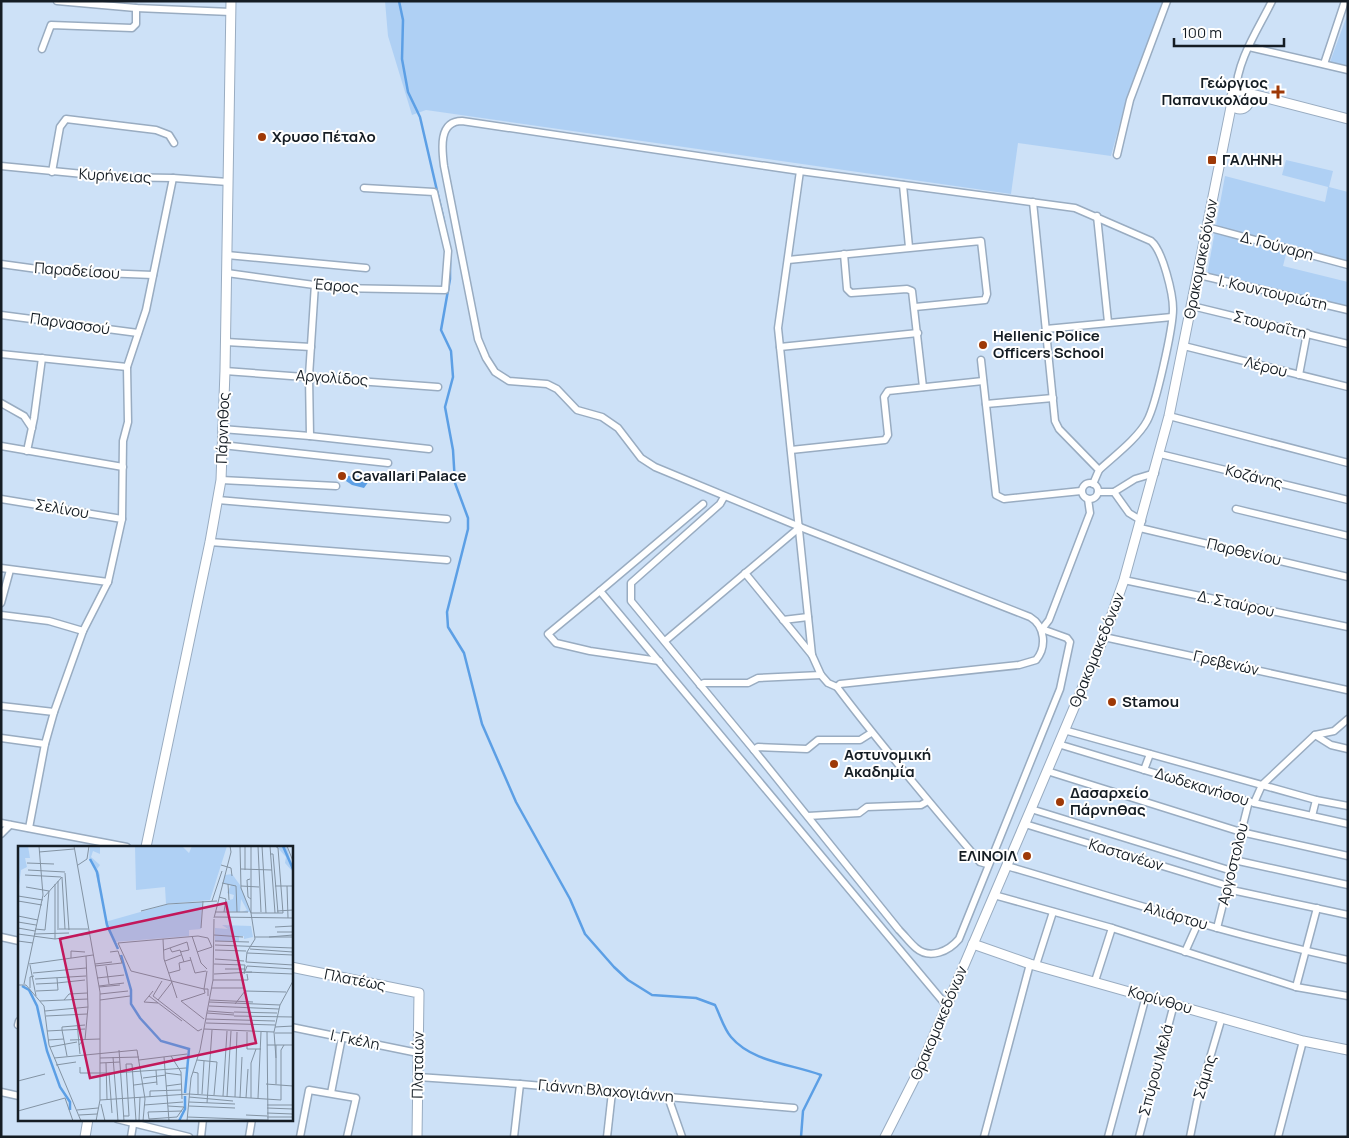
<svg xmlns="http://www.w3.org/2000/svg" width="1349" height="1138" viewBox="0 0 1349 1138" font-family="Manrope,sans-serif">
<rect width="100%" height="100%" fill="#cde1f7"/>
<g fill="#afd0f4">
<polygon points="385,1 1163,1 1156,26 1127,97 1111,156 1018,143 1011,194 426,110 412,115 388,36"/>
<polygon points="1348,13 1348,67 1330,62"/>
<polygon points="1286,160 1333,171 1329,187 1348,192 1348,264 1287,250 1283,266 1348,282 1348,309 1207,275 1225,176 1325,202 1328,187 1282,175"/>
</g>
<polygon fill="#5c9fe5" points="362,475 369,481 364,488 352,485 346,481 348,476 356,477"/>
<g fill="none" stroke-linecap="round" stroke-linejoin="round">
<g stroke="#5c9fe5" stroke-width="2.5">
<polyline points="399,1 403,20 402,59 408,92 420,117 444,221"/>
<path d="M450,258V279L441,330L451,351L453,377L445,407L453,450L455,483L468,518V529L447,612L448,627L464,653L482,724L516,802L570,899L585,934L614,967L628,980L652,995L696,998L715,1005C720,1015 724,1029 731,1037C752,1062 791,1064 821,1075L803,1111L801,1137"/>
</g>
<defs>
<g id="street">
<polyline points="57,1 136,8 231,12"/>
<polyline points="1249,47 1348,70"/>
<polyline points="42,49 51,25 132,28 136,24 136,8"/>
<polyline points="1324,64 1345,1"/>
<path d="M1236,93C1236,61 1259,28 1272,1"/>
<polyline points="1117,155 1130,100 1167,1"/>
<polyline points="1,166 114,177 173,178 228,182"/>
<polyline points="800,171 778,328 812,655"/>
<polyline points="52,172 60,127 66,119 156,130 169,135 174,143"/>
<polyline points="903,185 909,247"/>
<polyline points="1033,202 1055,421 1059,429 1099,470 1093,484"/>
<polyline points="1097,216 1108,322"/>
<polyline points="1207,227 1348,265"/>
<polyline points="844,254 847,289 851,293 907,289 912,291 923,387"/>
<polyline points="227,255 366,268"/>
<polyline points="788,260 981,241 987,294 985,300 915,307"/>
<polyline points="1,264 52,271 153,275"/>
<polyline points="227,273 336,288 445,290 448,251 434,192 364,188"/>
<polyline points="1199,275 1348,310"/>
<polyline points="1192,306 1348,344"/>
<polyline points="1,315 138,333"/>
<polyline points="1046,329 1172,317"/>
<polyline points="226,342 311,347"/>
<polyline points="1184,346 1348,387"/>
<polyline points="780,347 918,333"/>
<polyline points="1,354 127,367"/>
<polyline points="981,360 996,495 1004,499 1081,491"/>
<polyline points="225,371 438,387"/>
<polyline points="1299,375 1307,333"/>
<polyline points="1,403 24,416 32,428"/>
<polyline points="986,404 1053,398"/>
<polyline points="1169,416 1348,463"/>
<polyline points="222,429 310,436 429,449"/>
<polyline points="310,436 309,376 315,284"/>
<polyline points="222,445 388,463"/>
<polyline points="1,446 123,467"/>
<polyline points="791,450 885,440 888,435 884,397 888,391 983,381"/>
<polyline points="27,451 34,418 42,358"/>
<polyline points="1160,454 1348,500"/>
<polyline points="221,480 336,486"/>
<circle cx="1090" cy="491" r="8"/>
<polyline points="1098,492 1114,492 1135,479 1155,473"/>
<polyline points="1114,492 1129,513 1142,521"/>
<path d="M724,497L720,504L631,583V601L754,750L899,930C905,936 910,943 916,948C930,960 949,951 959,939L1060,689L1070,642L1067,638L1042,629L1049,620L1090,513L1088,499"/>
<polyline points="1,499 122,519"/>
<polyline points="218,500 447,519"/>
<polyline points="703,504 600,591 946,1005"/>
<polyline points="1236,509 1348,536"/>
<polyline points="1140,528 1348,577"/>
<polyline points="210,542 447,560"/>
<polyline points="1,568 108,582"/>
<path d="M745,573L812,655L821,675L828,683L837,687C882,747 931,804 980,862L987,864"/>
<polyline points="1124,580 1348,627"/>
<polyline points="600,591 548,634 556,643 590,651 659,661"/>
<polyline points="1,603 10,570"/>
<polyline points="1,615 49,621 83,631"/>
<polyline points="783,620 808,617"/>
<polyline points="1104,637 1347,690"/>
<polyline points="665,641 800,527"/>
<polyline points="700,685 704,683 748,683 758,678 821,675"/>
<path d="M837,687L840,684L1019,665L1036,660C1047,647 1045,626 1030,617L800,527L655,467L641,458L618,428L602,417L577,410L557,389L547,384L509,381L495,372L486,358L478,339L444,166C442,150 438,121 462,121L800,171L1075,208L1151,241C1163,251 1173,294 1173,309C1173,328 1156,405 1147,421C1138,438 1113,457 1099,470"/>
<polyline points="1,706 54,712"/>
<polyline points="1064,730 1316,800 1348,806"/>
<polyline points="1315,735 1331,745 1348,749"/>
<polyline points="1,738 45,744"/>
<polyline points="1058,744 1254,803 1348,824"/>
<polyline points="754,750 758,747 807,749 818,740 860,740 871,733"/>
<polyline points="1144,770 1150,754"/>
<polyline points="1047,771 1241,832 1348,856"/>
<polyline points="1254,803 1262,785 1315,735 1334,731 1348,719"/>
<polyline points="1031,809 1232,871"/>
<polyline points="808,816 859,813 867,807 921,805 928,801"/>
<polyline points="1312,816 1316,800"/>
<polyline points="1,823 127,847"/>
<polyline points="1025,824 1228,886"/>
<polyline points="29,828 45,744 54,712 83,631 108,582 122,519 123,441 128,422 127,367 146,310 173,178"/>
<polyline points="1,834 10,825"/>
<polyline points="1234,860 1348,885"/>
<path d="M1007,866C1120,899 1232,936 1348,960"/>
<polyline points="1227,889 1348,915"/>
<polyline points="994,895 1112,928 1296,987 1348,996"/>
<polyline points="1217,928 1249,801"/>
<polyline points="1,937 19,941"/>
<polyline points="1185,952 1198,923"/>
<polyline points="1036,965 1053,912"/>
<polyline points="1095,981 1112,928"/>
<polyline points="1296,987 1317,908"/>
<polyline points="18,1025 19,1021"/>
<polyline points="291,1027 418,1053"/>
<polyline points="418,1077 520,1084 794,1108"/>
<polyline points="1,1092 19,1096"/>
<polyline points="331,1093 342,1037"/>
<polyline points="668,1097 682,1137"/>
<polyline points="117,1119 189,1137"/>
<polyline points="131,1137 134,1119"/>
<polyline points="201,1137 203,1119"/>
<polyline points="249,1137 252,1119"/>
<polyline points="300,1137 309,1090 356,1098 347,1137"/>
<polyline points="514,1137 520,1084"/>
<polyline points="607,1137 612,1092"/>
<polyline points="984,1137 1030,964"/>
<polyline points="1108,1137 1146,996"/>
<polyline points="1139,1137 1174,1004"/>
<polyline points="1190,1137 1197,1102 1222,1017"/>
<polyline points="1278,1137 1303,1041"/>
</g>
<g id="secondary">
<circle cx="1240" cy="100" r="9"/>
<polyline points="1244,92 1348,119"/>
<polyline points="146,847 210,542 221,480 225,371 231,1"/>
<polyline points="973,944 1030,964 1303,1041 1348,1050"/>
<polyline points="291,967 419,993 417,1137"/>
<polyline points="85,1137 88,1119"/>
<polyline points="885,1137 920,1068 1031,809 1104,637 1124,580 1169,416 1232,102"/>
</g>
</defs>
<use href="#street" stroke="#99acc1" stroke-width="9"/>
<use href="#secondary" stroke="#99acc1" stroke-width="11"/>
<use href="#street" stroke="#fff" stroke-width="6"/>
<use href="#secondary" stroke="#fff" stroke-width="9"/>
</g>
<g fill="#9e3907" stroke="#fff" stroke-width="2">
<path d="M1275.5 84.5h5v5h5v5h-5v5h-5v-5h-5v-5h5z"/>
<circle cx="262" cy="137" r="5"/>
<rect x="1207" y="155" width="10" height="10" rx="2.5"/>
<circle cx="983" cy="345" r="5"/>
<circle cx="342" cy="476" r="5"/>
<circle cx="1112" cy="702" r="5"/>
<circle cx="834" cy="764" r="5"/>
<circle cx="1060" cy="802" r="5"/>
<circle cx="1027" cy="856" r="5"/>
</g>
<g text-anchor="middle" stroke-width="4" stroke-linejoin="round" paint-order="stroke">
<g font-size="15" font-weight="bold" fill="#151d24" stroke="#fff" text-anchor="start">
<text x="1268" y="88" text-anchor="end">Γεώργιος<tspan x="1268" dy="17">Παπανικολάου</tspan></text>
<text x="272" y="142">Χρυσο Πέταλο</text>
<text x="1222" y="165">ΓΑΛΗΝΗ</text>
<text x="993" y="341">Hellenic Police<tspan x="993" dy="17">Officers School</tspan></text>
<text x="352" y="481">Cavallari Palace</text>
<text x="1122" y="707">Stamou</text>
<text x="844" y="760">Αστυνομική<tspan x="844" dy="17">Ακαδημία</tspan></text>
<text x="1070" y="798">Δασαρχείο<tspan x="1070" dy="17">Πάρνηθας</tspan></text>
<text x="1017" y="861" text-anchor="end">ΕΛΙΝΟΙΛ</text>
</g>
<g font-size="15" fill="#151d24" stroke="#fff">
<text transform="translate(115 176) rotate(3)" y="5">Κυρήνειας</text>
<text transform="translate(1277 246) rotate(15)" y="5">Δ. Γούναρη</text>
<text transform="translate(1201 259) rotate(-79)" y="5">Θρακομακεδόνων</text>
<text transform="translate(77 271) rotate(4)" y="5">Παραδείσου</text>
<text transform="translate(336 286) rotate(5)" y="5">Έαρος</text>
<text transform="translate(1273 293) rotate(13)" y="5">Ι. Κουντουριώτη</text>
<text transform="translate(70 324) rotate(8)" y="5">Παρνασσού</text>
<text transform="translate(1270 325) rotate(14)" y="5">Στουραΐτη</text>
<text transform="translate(1266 367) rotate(14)" y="5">Λέρου</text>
<text transform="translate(332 378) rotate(4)" y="5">Αργολίδος</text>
<text transform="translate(223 428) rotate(-88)" y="5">Πάρνηθος</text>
<text transform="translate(1254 477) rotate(14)" y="5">Κοζάνης</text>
<text transform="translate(62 509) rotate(10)" y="5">Σελίνου</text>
<text transform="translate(1244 552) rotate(13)" y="5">Παρθενίου</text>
<text transform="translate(1236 604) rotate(12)" y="5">Δ. Σταύρου</text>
<text transform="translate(1097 650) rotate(-68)" y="5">Θρακομακεδόνων</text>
<text transform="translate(1226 663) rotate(13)" y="5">Γρεβενών</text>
<text transform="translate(1202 787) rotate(17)" y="5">Δωδεκανήσου</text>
<text transform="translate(1126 855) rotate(17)" y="5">Καστανέων</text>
<text transform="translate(1233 864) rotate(-76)" y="5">Αργοστολου</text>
<text transform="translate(1176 916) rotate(16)" y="5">Αλιάρτου</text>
<text transform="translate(355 980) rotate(11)" y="5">Πλατέως</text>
<text transform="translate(1160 1000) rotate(16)" y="5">Κορίνθου</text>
<text transform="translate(939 1023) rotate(-67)" y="5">Θρακομακεδόνων</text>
<text transform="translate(355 1040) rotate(12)" y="5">Ι. Γκέλη</text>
<text transform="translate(418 1065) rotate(-89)" y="5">Πλαταιών</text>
<text transform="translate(1156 1070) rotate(-75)" y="5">Σπύρου Μελά</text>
<text transform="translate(1205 1077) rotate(-73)" y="5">Σάμης</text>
<text transform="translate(606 1091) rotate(5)" y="5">Γιάννη Βλαχογιάννη</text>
</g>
</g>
<g transform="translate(18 846)">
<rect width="275" height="275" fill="#cde1f7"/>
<path d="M0,0H10L12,12H7L9,21L3,24L0,47ZM72,0H82V8L75,5L73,11L82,19L79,23L82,29L81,42L76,20L71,14ZM117,0H164L171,7L174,0H209L192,54L148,58L147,41L118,44ZM258,0H269L275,26L267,17L268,11ZM214,28L222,39L233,66H224L229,64L223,53L222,66L207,65L208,55L215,53L216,49L209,47L213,39L205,37L207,29ZM184,56L183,83L171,84V90L96,96L87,76L147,59ZM204,79L233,80L235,91L226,93V90H221V95H197V82L210,83Z" fill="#afd0f4"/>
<path fill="none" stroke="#5c9fe5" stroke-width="2.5" d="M265,0L275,23M72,13L79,26L89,79L100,103M103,109L113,144V158L122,172L143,195L171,203L167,247M4,140L11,144L19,160L29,205L42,241L52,256V264M161,275L167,263V250"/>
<path fill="none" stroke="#8393a3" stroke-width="1" d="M56,0L82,146V254L78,275M222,0L223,42L233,67L237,93L229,106L228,116L275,119M227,0V24M233,0V67H265M240,0L243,66M244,0L248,67M252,0L257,67M257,0L260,2L265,67M269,0L275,15M21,6L56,3M252,8H255L260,67M9,17L36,18M60,19L69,13L71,0M203,19L213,22L214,30M223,23L254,24M10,24L47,26M47,27L51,84M7,29L43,31M44,31L47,83M232,33L229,34L230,51L233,53M40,35V84M204,37L218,40L219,66M210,38L211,54M223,40L241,41M257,40H275M269,40L270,72M8,41L31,45L27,84L17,83M0,50L25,54M26,51L44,31M201,51L208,53L206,66M0,55L24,59M194,55L204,25M123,65L150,58L199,55M259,65L275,64M197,66H230M0,70L20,74M197,71L275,72M196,72L213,6L212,0M0,76L18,79M257,81L275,80M0,82L17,85M183,82L185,55M41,83H70M259,86H275M0,88L37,93L71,88M16,88L51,87M196,89L225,91M174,90L183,117L189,123M237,91H275M251,91L275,89M37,93V38M145,93L146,113L159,152M0,95L15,97M197,95L231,96M197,99L275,102M152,102L154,106L162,104L166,116M232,103L275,106M146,104L169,96L171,104L162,106M197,104L228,105M179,106L194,101M229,107L275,109M172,111L177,127L188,125M53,112V105L67,106M197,113L226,115M147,115L163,109M11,118L75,109M77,118L94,116M196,118L227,119L226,127M12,119L18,150M77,120L104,117L100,105L92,106M88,120L91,138M207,123H226M189,125L186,143H190V150M228,126L275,128M15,127L68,122M151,127L162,124L161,117L173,114M196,128L234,126M226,128L229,120L275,123M79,132L106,129M17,133L68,130M195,134H230L229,128M144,135L135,150L180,185L184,183M39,137L67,134M6,138L25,49L21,0M18,138L39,137M0,139H8L26,160L31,199L63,275M81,140L106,137M81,141L102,139M12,142V131L16,130M194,142H226M18,145L40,144L39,132M135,145L131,150L164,175M82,148L110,145M131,150L126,156L140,157M46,154L51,148L69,147M82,154L112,150M140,154L154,136M192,154L235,156M22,155L70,153M163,155L187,147L186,143L113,125L100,97L180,90L190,92L194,101M163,155L186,173M191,156L262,159M217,158L227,145L268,146M191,160L261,163M58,162L61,199M27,165L70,161M190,165L216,167M216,166L259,167M189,167L216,169M28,170L69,168M216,170L275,171M188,173L257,175M188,177L257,179M257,181L275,180M186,183L256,186L262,159L275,135M44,184V181L67,179M44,184L49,210M29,185L67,183M229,186V203H243M249,186L250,275M256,186L258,212M257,187H275M30,194L46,193M52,194L82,193M67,194L70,161L68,110M249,199H275M258,199V238M32,201L59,196M101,204L106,275M62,208L61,199L65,194M153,210L163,226L164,253M95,211L100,275M146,211L151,275M36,212L119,204L127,253L125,275M82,212L121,211M121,214L169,208M179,214L199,216L196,249M82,217L102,216M88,217L89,253M111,218H114L118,275M38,219L58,216M62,221V227H96L168,222M138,224L139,239M175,226L180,227V248M91,227L94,267M147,227L163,229M125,232L148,229M0,235L27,228M248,238L275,240M116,239L139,236M148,240L163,238M184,248L186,215M205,250L209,185M132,251V245L163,244M171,251L215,255M209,251L213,185M217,251L219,186M222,252L224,211M228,252L230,223M233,252V217L238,203M240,252L243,186M82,254L171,248L263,254V204L266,199M171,256L217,258M189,257L194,184M83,258L87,275M126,259L165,256M249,259H275M171,260L217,262M249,262L275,263M59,264L80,262M0,265L47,252L55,275M249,267L275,268M61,269L79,268M228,269L249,270M105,270H111L108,218H111M169,271L250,274M249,271H275M131,273L159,271L166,261L150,260M131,273L130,266L164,265M121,275L122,251M169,275L173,232L182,204L195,134L196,73"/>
<path fill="#c2185b" fill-opacity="0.15" stroke="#c2185b" stroke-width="2.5" d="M208,57L238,197L72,232L42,93Z"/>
<rect width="275" height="275" fill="none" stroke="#151d24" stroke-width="2.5"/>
</g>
<rect width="1349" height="1138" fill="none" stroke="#151d24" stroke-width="5"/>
<path d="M1174 38v8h110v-8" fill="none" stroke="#151d24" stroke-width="2.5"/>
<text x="1182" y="38" font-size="15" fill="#151d24" stroke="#ffffff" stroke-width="4" paint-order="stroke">100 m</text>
</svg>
